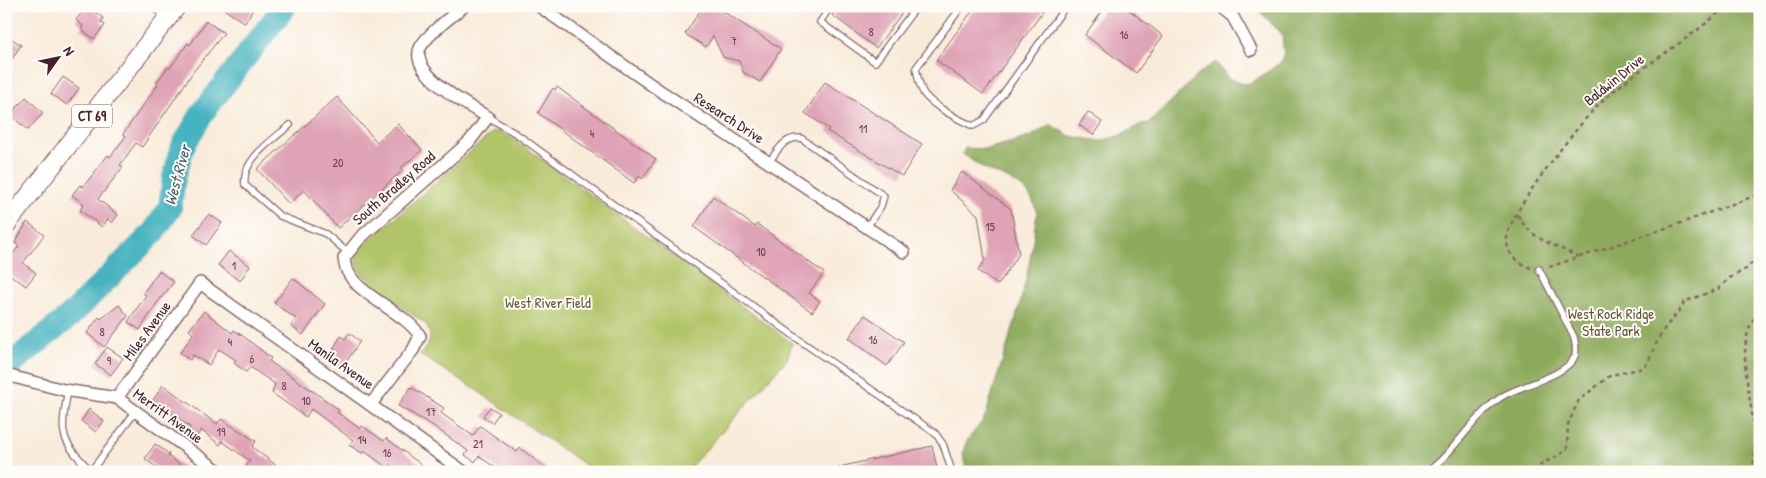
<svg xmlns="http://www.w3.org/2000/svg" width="1766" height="478" viewBox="0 0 1766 478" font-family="'Patrick Hand',sans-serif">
<rect width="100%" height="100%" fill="#fdfcf7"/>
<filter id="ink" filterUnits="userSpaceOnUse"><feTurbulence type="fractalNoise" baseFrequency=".02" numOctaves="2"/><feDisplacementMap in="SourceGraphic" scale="10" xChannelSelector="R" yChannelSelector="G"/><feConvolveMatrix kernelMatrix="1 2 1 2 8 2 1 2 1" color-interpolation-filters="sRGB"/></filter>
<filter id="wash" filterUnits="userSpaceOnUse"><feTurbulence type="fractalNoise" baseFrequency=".0096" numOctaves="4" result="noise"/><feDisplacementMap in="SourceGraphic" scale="20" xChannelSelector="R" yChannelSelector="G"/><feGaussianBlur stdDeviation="1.12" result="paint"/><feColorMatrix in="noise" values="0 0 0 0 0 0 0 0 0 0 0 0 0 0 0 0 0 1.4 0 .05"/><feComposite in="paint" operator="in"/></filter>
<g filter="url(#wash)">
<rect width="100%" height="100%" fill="#f9ebda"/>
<path fill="#b2c467" stroke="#7e7249" d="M493,132H501L521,144L792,343L787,359L686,472H595L475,389L420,355C430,344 433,338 426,324C411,313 362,281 357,266C354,258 359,251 364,245Z"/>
<path fill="#8daa5c" stroke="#6c6444" d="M1260,6H1760V472H968C952,440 981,433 987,411C1001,361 1021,311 1030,259C1033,245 1034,229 1037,214C1030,181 1007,181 983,168C976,164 970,159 963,154L965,148L987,149L1030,137L1050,124L1070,136L1100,141L1122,135L1141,124L1149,123L1203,70L1216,62L1229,79L1244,84L1251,83L1280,63L1284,57L1282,34L1260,12Z"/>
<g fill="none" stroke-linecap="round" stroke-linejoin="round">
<polyline stroke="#44b3c0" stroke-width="24" points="6,368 70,316 153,233 170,208 174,177 183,146 203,112 285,6"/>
</g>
<g id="blocks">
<g fill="#dfa3b6">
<polygon points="87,6 99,6 95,12 103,18 101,22 105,25 94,39 81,29 83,26 76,20"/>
<polygon points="219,6 255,6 245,23"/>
<polygon points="703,6 715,6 781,49 760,82 743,72 739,61 723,57 713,36 706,47 685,34"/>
<polygon points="839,6 907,6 876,48 832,15"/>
<polygon points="976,6 1047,6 983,94 936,60"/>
<polygon points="1106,6 1124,6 1163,36 1136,73 1085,35"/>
<polygon points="206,21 224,33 193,72 142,147 136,143 120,165 123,167 98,199 118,215 112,223 108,219 102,227 80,210 84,204 72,195 80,185 83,187 108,155 110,157 126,136 123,134 158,84 156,83 168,67 170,68 188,43 190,45"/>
<polygon points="6,35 21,45 6,68"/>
<polygon points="63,77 79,88 67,105 51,94"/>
<polygon points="825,82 922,144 902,176 827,131 829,129 805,113"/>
<polygon points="557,87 656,159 642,179 639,176 634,183 538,113 553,88 555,90"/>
<polygon points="26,97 43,113 28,130 10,115"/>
<polygon points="337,97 377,142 398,124 422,150 401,168 403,170 338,228 304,190 289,204 257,169"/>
<polygon points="1088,112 1102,122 1093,135 1079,125"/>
<polygon points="962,172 1011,209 1019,254 998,285 978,271 985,260 978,215 950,190"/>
<polygon points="713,196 755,227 757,224 824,273 809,293 820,301 812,312 694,227"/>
<polygon points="209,214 222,223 206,245 193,235"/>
<polygon points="27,222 44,235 23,263 36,273 26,286 6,272 6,263 19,246 15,243"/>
<polygon points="229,251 250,266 240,281 218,265"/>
<polygon points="159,271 174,282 157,303 140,330 128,322 146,295 143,293"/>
<polygon points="293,278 325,304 303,335 291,326 296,319 274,303"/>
<polygon points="119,305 128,316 104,347 87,333 99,317 101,319"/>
<polygon points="204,311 232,333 234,330 243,336 271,358 269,361 320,396 339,410 337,412 360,429 362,426 384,441 386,438 431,472 399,472 390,465 388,468 364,451 362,453 349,445 353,440 311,409 306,417 272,393 275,384 250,367 246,372 234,363 236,360 219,349 209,365 193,355 190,360 180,353 193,334 189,330"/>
<polygon points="865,315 904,342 887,366 849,338"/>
<polygon points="349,333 360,341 343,367 331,359 337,351 333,349 341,336 345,339"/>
<polygon points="107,347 123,358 111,375 95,364"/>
<polygon points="163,385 217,424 221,419 256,441 252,447 285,472 254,472 246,466 250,461 222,441 220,445 201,430 197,436 188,430 190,427 153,400"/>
<polygon points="411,387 444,408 441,413 473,436 480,426 517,452 520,448 551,472 501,472 479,456 475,462 465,455 468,451 432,425 398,406"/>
<polygon points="490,407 499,413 492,423 483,416"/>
<polygon points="89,409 104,421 96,432 81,421"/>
<polygon points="155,444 169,454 168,456 191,472 163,472 145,459"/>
<polygon points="932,446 938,472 839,472 839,467"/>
</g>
</g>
</g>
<g filter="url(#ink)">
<use href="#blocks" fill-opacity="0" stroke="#876668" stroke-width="1"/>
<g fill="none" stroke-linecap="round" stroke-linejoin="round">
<defs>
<g id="lane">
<polyline points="831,6 820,22 875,62 917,6"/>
<path d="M962,6L916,68C918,77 919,86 924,94C933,106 959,120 973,126L984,120L1066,6"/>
<polyline points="488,117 518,135 805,344 935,433 943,444 952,472"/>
<path d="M290,125C273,140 241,160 245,185L280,216L326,234L347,252"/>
<path d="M769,162C779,149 784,137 801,138L884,196L881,206L867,227"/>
<polyline points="6,199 18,207"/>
<path d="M68,390C60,435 59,438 91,471L136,411"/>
<path d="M1427,472C1456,451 1475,413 1503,396C1521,385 1567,376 1575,356C1577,349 1575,343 1574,337L1539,269"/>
</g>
<g id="street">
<polyline points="156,6 170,16"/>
<polyline points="539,6 653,86 904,252"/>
<polyline points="1220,6 1233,17 1251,50"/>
<polyline points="6,375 64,390 117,398 220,472"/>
<polyline points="117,398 200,283 464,472"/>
<path d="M371,404L413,350L420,336C403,308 345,293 344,258L360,238L469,142L488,117C470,107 406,72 421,46C431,31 450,18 464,6"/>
</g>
<polyline id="primary" points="6,225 177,6"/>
</defs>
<use href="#lane" stroke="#876668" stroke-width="8"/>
<use href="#street" stroke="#876668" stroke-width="14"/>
<use href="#primary" stroke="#876668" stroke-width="20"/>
<g stroke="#876668" stroke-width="2.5" stroke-dasharray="4 4" stroke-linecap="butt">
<path d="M1518,215C1530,240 1555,244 1578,257"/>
<polyline points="1549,267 1684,222 1760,194"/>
<path d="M1531,268C1517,263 1506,254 1507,238C1508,213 1581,121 1602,101C1640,66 1688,42 1726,6"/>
<path d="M1534,472C1542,460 1557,459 1567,449L1568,424L1579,400L1611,375L1644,368C1652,356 1655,343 1663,331C1670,320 1679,314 1684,302L1718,289L1731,277L1746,269L1760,255"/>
<path d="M1752,472C1766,419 1724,351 1760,310"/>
</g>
<use href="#lane" stroke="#fff" stroke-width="5.5"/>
<use href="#street" stroke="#fff" stroke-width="11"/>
<use href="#primary" stroke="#fff" stroke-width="18"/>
</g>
</g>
<g text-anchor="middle" stroke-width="4" stroke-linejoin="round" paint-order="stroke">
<g font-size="12" fill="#6f404e">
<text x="871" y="36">8</text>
<text x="1124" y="39">16</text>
<text x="734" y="45">7</text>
<text x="863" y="133">11</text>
<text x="592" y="138">4</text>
<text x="338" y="167">20</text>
<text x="990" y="231">15</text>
<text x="761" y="256">10</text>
<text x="234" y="270">1</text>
<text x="102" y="336">8</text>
<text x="873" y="344">16</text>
<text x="230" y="346">4</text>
<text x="252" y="363">6</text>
<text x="109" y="365">9</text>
<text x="284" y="390">8</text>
<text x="306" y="405">10</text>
<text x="431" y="416">17</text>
<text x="221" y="436">19</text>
<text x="362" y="444">14</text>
<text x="478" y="448">21</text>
<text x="387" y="457">16</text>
</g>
<rect fill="#fdfcf7" stroke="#806168" stroke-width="1" x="72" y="104.5" width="40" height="23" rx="4"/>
<g font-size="14" font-weight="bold" fill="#4a1f2b">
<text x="92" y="121">CT 69</text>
</g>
<g font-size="15" fill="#4a1f2b" stroke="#fdfcf7">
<text transform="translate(1614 80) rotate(-39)" y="5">Baldwin Drive</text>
<text transform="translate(729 118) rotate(33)" y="5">Research Drive</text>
<text transform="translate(394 188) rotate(-41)" y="5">South Bradley Road</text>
<text transform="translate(147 331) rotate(-54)" y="5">Miles Avenue</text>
<text transform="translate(341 364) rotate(35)" y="5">Manila Avenue</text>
<text transform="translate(168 416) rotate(36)" y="5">Merritt Avenue</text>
</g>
<g font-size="15" fill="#69513d" stroke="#fdfcf7">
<text x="548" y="308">West River Field</text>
<text x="1611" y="319">West Rock Ridge<tspan x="1611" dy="17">State Park</tspan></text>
</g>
<g font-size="16" font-style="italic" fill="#485a67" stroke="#fdfcf7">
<text transform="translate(177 175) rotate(-75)" y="6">West River</text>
</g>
</g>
<rect width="1766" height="478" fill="none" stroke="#fdfcf7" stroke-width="25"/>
<g transform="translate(58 58) rotate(57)" stroke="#fdfcf7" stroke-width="4" paint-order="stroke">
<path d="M0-4L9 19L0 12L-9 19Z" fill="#4a1f2b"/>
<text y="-8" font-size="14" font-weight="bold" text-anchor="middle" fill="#4a1f2b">N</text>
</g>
</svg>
